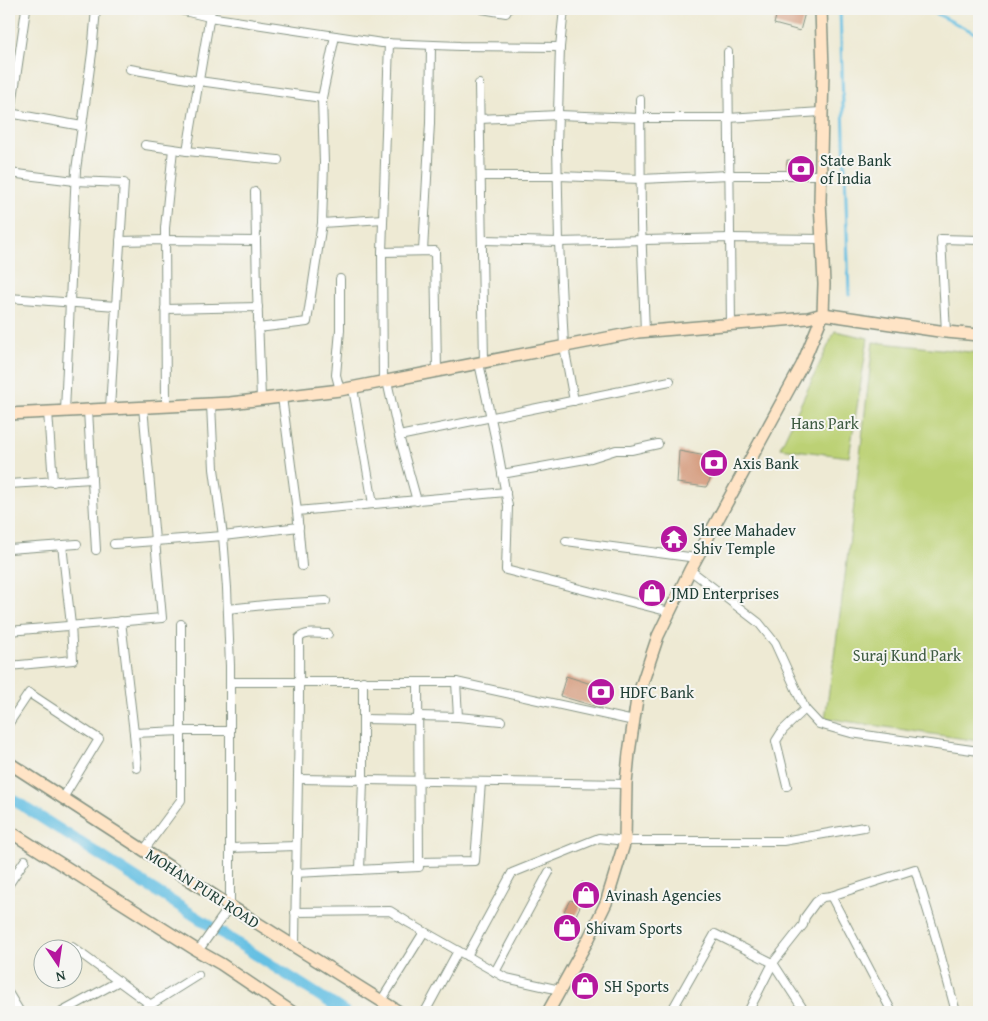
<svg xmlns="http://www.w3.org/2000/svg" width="988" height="1021" viewBox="0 0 988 1021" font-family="'Gentium Book Plus',serif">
<rect width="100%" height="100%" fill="#f6f6f2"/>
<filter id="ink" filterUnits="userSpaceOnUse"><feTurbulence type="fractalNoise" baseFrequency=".02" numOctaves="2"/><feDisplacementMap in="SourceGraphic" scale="10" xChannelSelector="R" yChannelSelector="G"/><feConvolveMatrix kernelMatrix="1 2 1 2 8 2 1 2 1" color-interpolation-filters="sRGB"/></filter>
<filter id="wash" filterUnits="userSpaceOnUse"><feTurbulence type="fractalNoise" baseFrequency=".0096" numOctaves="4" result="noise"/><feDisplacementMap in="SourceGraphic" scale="20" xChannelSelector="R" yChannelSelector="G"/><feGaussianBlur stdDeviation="1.12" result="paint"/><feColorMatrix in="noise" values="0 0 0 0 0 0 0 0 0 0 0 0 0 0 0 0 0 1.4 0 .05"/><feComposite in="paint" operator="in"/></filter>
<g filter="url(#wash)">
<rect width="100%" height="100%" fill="#eeead4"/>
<g fill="#bcd175" stroke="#6e8754">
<polygon points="835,331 868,338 849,457 780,448"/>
<path d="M873,342L979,353V741L825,718C844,593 859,468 873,342Z"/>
</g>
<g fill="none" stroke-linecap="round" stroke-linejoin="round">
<g stroke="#65c0e3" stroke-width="3">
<polyline points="840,9 849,295"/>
<polyline points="927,9 979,35"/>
</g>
<polyline stroke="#65c0e3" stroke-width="11" points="9,797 345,1012"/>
</g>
<g id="blocks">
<g fill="#d59c7f">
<polygon points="778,9 806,9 800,31 774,24"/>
<polygon points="787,160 804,160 805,169 787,169"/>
<polygon points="679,451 722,459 706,487 677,483"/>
<polygon points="566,676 607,689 601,708 560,696"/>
<polygon points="582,882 592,887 586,899 584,898 575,917 564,911 570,900 573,901"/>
</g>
</g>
</g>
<g filter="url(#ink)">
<use href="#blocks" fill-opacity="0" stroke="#869484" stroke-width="1"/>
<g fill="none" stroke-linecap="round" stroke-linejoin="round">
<defs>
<g id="street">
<polyline points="176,9 209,17 382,43 460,46 560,47"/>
<polyline points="482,9 506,13 508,9"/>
<polyline points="564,9 560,47 557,146 559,242 564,346 574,401"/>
<polyline points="728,52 731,324"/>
<polyline points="130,69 199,81 322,98"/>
<polyline points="479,84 484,362"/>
<polyline points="640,99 641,224 645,332"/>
<polyline points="9,113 82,126"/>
<polyline points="480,119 558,115 640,118 729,118 821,112"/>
<polyline points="9,126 26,9"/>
<polyline points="145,145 187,151 278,160"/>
<polyline points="187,151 211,9"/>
<polyline points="9,173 75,181 124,183 117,290 110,409"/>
<polyline points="482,176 558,176 641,179 729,175 821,175"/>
<polyline points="255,192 257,290 261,399"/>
<polyline points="322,223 383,219"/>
<polyline points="483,240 559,242 730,238 822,239"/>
<polyline points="120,241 165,240 256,241"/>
<polyline points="423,251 430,123 431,45"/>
<polyline points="382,252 435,251 437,371"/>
<polyline points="340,279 340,330 336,375 340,390"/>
<polyline points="9,298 116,306"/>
<polyline points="165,309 258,307"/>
<polyline points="258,328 307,322 322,223 324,163 322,98 335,36"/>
<polyline points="946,332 941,239 979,240"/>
<polyline points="479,363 497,446 508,506 506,570 670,612"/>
<polyline points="387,381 399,436 417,501"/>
<polyline points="383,382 382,252 389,43"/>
<polyline points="353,388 373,504"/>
<polyline points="282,397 297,511 302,566"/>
<polyline points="166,406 165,228 173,149"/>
<polyline points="88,410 96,550"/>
<polyline points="65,411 76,170 92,53 96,9"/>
<polyline points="48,412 53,482"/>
<polyline points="399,436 670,381"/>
<polyline points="502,474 591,458 616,450 631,450 658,444"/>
<polyline points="9,484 92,479"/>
<polyline points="297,511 506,492"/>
<polyline points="566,541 697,558"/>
<polyline points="114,544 223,536 299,527"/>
<polyline points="9,549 77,544"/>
<polyline points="690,570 759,623 775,643 805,709 819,724 851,733 979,751"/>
<polyline points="228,609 274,604 326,601"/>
<polyline points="121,621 134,733 181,731 230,731"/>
<polyline points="9,631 162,618 143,407"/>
<polyline points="9,666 73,660 71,625 62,545"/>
<polyline points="230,682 456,682 634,721"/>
<polyline points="418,716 458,717 456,682"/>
<polyline points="458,717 501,721"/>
<polyline points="363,719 418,720"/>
<polyline points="9,723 29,693 99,739 63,798"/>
<polyline points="134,733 137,768"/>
<polyline points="298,779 626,784"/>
<polyline points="787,786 776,741 783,730 805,709"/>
<polyline points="230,848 296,846"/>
<polyline points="144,850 181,800 181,624"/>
<polyline points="419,862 475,861 481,782"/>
<polyline points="360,870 363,780 363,681"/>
<polyline points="295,873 419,867 418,682"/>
<polyline points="9,884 25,860"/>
<polyline points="831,896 892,1012"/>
<polyline points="295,912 390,911 409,923 506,978 560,990"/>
<polyline points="72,947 151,1005"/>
<path d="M295,947C296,844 300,741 299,638C306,631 318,634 328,634"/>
<polyline points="198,951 230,906 230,666 227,588 223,536 214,469 211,404"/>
<polyline points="467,956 512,873 599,838 625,841 783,841 864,827"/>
<polyline points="495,972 549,872"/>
<polyline points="9,994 20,1012"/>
<polyline points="381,1001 424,932"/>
<polyline points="62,1012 119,981"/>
<polyline points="139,1012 198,975"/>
<polyline points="425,1012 458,951"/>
<polyline points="671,1012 715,934 773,963 748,1012"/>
<polyline points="805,1012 773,963 803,925 805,917 816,902 823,897 831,896 915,869 935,935 956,1012"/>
</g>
<g id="secondary">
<polyline points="9,414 230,403 340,390 638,332 808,318 823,314 946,332 979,335"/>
<polyline points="9,763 230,906 399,1012"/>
<polyline points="9,831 198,951 221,964 292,1012"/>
<polyline points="548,1012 589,938 606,903 625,841 626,784 629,753 637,699 658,636 690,570 802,365 823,314 824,284 820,201 823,70 821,9"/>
</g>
</defs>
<use href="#street" stroke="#869484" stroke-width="10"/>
<use href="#secondary" stroke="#869484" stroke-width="14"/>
<use href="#street" stroke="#fff" stroke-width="8"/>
<use href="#secondary" stroke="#ffe4c6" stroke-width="11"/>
</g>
</g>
<defs>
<symbol id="bank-disc" viewBox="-11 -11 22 22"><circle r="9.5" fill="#b5179e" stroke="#f6f6f2"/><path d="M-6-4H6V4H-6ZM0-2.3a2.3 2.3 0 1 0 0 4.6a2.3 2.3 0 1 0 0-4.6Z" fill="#fff"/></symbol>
<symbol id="temple-disc" viewBox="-11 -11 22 22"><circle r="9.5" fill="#b5179e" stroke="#f6f6f2"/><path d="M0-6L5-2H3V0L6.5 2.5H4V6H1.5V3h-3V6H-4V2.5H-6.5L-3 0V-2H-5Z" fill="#fff"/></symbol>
<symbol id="shop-disc" viewBox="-11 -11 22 22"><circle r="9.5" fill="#b5179e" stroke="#f6f6f2"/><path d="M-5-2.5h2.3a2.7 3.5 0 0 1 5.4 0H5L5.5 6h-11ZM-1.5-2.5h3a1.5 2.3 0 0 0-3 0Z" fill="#fff"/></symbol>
</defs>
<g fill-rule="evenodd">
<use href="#bank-disc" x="785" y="153" width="32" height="32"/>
<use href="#bank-disc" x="698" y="447" width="32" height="32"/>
<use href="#temple-disc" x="658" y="523" width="32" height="32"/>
<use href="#shop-disc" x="636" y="577" width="32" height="32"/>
<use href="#bank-disc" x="585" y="676" width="32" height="32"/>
<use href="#shop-disc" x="570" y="879" width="32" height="32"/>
<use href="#shop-disc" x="551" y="912" width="32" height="32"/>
<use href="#shop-disc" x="569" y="970" width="32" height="32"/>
</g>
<g text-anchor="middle" stroke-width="4" stroke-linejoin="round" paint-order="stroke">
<g font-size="16" fill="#1f3d34" stroke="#f6f6f2" text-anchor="start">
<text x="820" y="166">State Bank<tspan x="820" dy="18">of India</tspan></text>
<text x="733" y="469">Axis Bank</text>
<text x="693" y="536">Shree Mahadev<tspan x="693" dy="18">Shiv Temple</tspan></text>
<text x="671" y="599">JMD Enterprises</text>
<text x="620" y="698">HDFC Bank</text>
<text x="605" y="901">Avinash Agencies</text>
<text x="586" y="934">Shivam Sports</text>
<text x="604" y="992">SH Sports</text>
</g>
<g font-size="16" fill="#3e5b41" stroke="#f6f6f2">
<text x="825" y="429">Hans Park</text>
<text x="907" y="661">Suraj Kund Park</text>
</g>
<g font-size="16" fill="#1f3d34" stroke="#f6f6f2">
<text transform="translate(203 888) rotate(33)" y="6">MOHAN PURI ROAD</text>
</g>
</g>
<rect width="988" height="1021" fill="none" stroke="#f6f6f2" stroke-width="30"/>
<g transform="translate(58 964) rotate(167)"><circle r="24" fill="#f6f6f2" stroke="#a0aca6"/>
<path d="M0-4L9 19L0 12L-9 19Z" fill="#b5179e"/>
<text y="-8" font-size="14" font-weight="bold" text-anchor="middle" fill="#1f3d34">N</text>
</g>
</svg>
